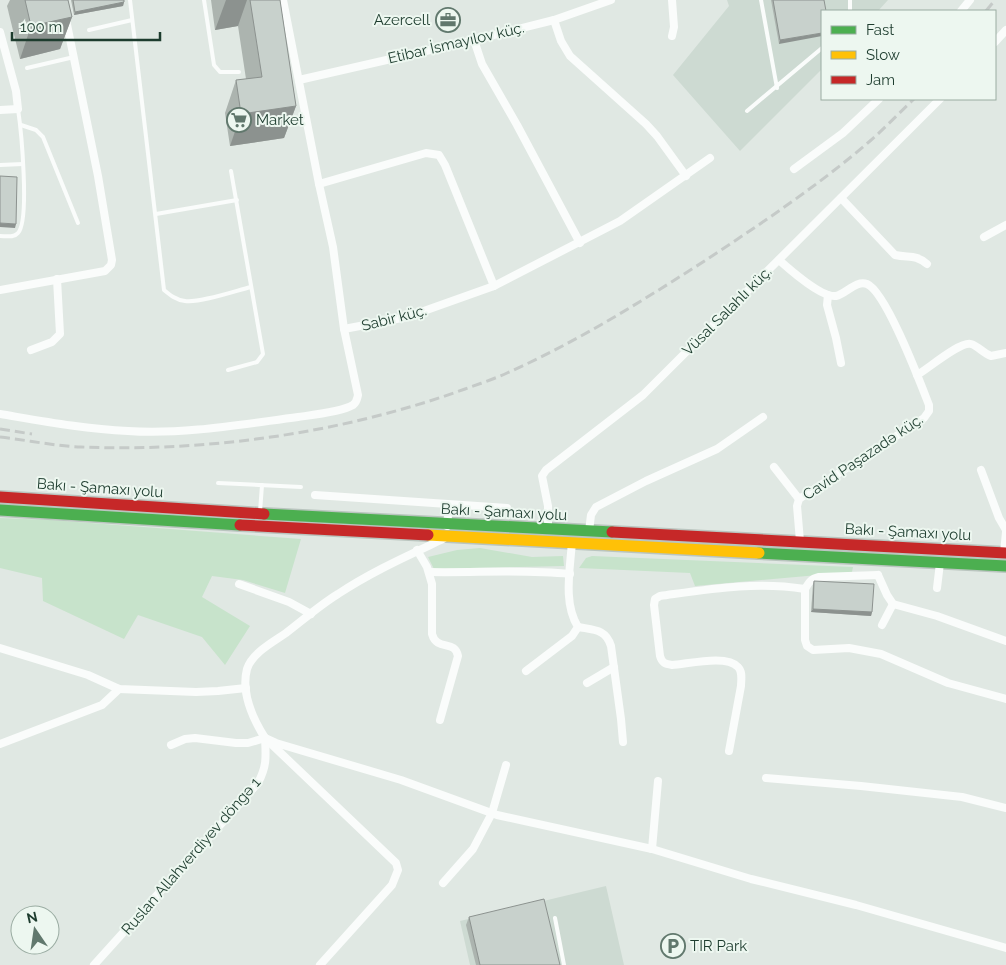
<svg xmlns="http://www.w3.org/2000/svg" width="1006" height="965" viewBox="0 0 1006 965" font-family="Raleway,sans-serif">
<rect width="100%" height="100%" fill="#e0e8e3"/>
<g fill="#cddad2">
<polygon points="727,0 888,0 878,11 822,11 822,69 740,151 673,75 729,6"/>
<polygon points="606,886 624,965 470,965 460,921"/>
</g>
<g fill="#c7e3cb">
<polygon points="0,518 51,520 301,539 285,593 243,580 212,576 202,597 250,626 225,665 202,637 138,615 124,639 43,601 42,578 0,568"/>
<polygon points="480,548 532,557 563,556 564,566 434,569 428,557 457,550"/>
<polygon points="592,556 853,567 852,572 695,586 690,573 579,568 586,558"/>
</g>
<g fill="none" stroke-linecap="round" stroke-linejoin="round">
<defs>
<g id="fast">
<polyline points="0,510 240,525"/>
<polyline points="264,514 612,532"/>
<polyline points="759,553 1006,566"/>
</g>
<polyline id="slow" points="428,535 759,553"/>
<g id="jam">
<polyline points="0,497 264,514"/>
<polyline points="240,525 428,535"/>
<polyline points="612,532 1006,553"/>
</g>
</defs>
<use href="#fast" stroke="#bac5bf" stroke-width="14"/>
<use href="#slow" stroke="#bac5bf" stroke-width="14"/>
<use href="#jam" stroke="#bac5bf" stroke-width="14"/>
<g stroke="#fafcfb" stroke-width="4">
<path d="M130,0L164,290C170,295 176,300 185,301C201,303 235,291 251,287"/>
<polyline points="204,0 214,65 220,72 239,72"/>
<polyline points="761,0 777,88"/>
<polyline points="850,0 850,11"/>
<polyline points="89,30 132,20"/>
<polyline points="27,68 74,57"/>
<polyline points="747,111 822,48"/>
<polyline points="21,125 36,130 43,137 78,223"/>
<polyline points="0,165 23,164"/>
<polyline points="156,214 237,200"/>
<path d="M0,236C6,236 14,238 18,233C30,220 21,129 18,109"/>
<polyline points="228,370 257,362 263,354 231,171"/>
<polyline points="218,483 301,487"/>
<polyline points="260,512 262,485"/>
<polyline points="555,918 564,965"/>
</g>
<g stroke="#fafcfb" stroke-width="8">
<polyline points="283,0 319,184 333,247 344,329 407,317 494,286 620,221 710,158"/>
<polyline points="672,0 674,27 672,36"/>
<polyline points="961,11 970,0"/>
<polyline points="554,20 561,41 570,56 646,124 657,136 686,176"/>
<polyline points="0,32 16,91 18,109 0,110"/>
<polyline points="474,40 482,64 517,125 580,243"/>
<polyline points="995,42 1006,30"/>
<polyline points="299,80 474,40 554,20 611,0"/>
<polyline points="794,169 843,133 879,99"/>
<polyline points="319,184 426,153 439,155 445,165 494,286"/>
<path d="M841,198L895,255C910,258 915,254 927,264"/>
<polyline points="984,237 1006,225"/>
<path d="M779,260C789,269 822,298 836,296C846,294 856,280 867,284C886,292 920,382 929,405V411L924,418L799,499L797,506L800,541"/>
<polyline points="0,290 105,271 111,265 112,260 98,176 62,0"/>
<polyline points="828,295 827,305 836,338 841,363"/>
<polyline points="31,350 52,342 60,334 57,279"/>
<path d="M917,375C928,369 960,341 971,344C978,346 983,353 991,356L1006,353"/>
<path d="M0,414C42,421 85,429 128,431C182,435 244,424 298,417C312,415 341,412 353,405C357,402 357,399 358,395L344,329"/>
<polyline points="774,467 799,499"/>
<polyline points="981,470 999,518 1006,530"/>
<polyline points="315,495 507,508"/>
<polyline points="447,526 449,505"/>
<polyline points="548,529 548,506 542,476 546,470 643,395 940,99"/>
<polyline points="589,531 591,515 596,507 646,481 717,449 763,417"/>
<path d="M417,550L427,567L432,584V634C437,652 455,639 458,656L440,720"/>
<polyline points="1004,553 1006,532"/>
<path d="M429,572C476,573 523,569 570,574"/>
<path d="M878,575L819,577C811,579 809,582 805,589V640L807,646L813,650L849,648L881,654L948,683L1006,699"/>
<polyline points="878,575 887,595 893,604 937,616 1006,641"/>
<polyline points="239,584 289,602 311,614"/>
<polyline points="937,588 940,563"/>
<polyline points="882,625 893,604"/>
<path d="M578,627C594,630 606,629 611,646L621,719L623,742"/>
<polyline points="0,648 88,675 119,689 196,692 218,691 246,688"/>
<path d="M526,671L572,636L578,627C563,603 570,570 572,542"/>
<polyline points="587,683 614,667"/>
<polyline points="0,744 102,705 119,689"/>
<polyline points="171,745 185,739 195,738 236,743 248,743 265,738 276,743 401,780 497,815 652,849 751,879 856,905 1006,948"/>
<path d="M729,751L741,686C741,680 743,672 738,667C727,654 688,664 672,665C665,664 662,663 660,656L654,605L655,599L660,596C710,589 755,581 805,589"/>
<polyline points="766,778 861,786 962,797 1006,808"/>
<polyline points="652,849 658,781"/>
<polyline points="443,883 473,849 492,813 506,765"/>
<path d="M94,965L258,783C267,766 266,757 265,738"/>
<path d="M320,965L392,885L398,870L396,863L265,738C253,719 241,692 247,669C252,653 273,642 286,633C303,620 320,605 338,594C371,572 407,556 443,539"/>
</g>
<use href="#fast" stroke="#4caf50" stroke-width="11"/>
<use href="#slow" stroke="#ffc107" stroke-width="11"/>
<use href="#jam" stroke="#c62828" stroke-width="11"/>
<g stroke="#c5cac8" stroke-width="3" stroke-dasharray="10 5" stroke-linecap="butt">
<polyline points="986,11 995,0"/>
<polyline points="0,429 32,434"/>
<path d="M0,437C27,440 54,446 81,447C210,452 343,433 465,389C479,384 494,379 507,373C577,342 642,301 706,260C762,223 819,185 870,141C885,128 899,113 914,99"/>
</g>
</g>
<g fill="#acb4af">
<polygon points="10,0 68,0 72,17 60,49 20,59 7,6"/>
<polygon points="71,0 124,0 124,2 123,6 74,15"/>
<polygon points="211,0 280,0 296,106 284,138 230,146 225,113 236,80 246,79 238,26 215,30"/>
<polygon points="771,0 824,0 779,44"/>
<polygon points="814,581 872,612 871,616 811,612 813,584"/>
<polygon points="469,917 560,965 476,965 466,925"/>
</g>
<g fill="#8c928f">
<polygon points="226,0 247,0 238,26 215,30"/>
<polygon points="124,2 123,6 74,15 75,12"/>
<polygon points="72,17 60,49 20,59 31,26"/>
<polygon points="822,33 822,36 779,44 780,40"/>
<polygon points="296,106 284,138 230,146 241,114"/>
<polygon points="0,223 16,224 15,228 0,227"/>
<polygon points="813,609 872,612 871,616 811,612"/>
</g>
<g fill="#c8d1cc" stroke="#8c928f">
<polygon points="25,0 68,0 72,17 31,26"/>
<polygon points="73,0 124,0 124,2 75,12"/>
<polygon points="250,0 280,0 296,106 241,114 236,80 262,77"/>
<polygon points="773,0 824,0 826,11 822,11 822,33 780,40"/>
<polygon points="0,176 17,177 16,224 0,223"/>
<polygon points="814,581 874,584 872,612 813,609"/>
<polygon points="544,899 560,965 480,965 469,917"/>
</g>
<defs>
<symbol id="office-ring" viewBox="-11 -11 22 22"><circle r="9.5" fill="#edf7f0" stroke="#61786d" stroke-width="1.5"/><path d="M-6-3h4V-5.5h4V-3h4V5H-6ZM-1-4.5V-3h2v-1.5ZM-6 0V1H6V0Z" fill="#61786d"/></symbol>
<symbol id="supermarket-ring" viewBox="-11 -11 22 22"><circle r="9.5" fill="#edf7f0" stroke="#61786d" stroke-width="1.5"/><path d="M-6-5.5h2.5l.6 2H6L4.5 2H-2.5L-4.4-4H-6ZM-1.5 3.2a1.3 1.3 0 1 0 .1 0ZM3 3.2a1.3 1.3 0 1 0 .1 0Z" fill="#61786d"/></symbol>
<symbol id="parking-ring" viewBox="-11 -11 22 22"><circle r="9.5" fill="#edf7f0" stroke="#61786d" stroke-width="1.5"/><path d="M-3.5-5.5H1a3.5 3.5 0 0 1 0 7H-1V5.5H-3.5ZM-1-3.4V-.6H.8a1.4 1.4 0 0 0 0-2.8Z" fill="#61786d"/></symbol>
</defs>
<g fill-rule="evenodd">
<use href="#office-ring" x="434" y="6" width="28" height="28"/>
<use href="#supermarket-ring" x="225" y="106" width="28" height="28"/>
<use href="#parking-ring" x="659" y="932" width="28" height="28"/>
</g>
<g text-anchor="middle" stroke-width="4" stroke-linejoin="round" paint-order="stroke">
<g font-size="15" fill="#1d3c2e" stroke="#edf7f0" text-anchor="start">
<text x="430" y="25" text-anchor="end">Azercell</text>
<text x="256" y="125">Market</text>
<text x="690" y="951">TIR Park</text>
</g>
<g font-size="15" fill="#1d3c2e" stroke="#edf7f0">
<text transform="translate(456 43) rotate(-13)" y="5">Etibar İsmayılov küç.</text>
<text transform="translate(727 311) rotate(-45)" y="5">Vüsal Salahlı küç.</text>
<text transform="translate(394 318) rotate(-14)" y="5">Sabir küç.</text>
<text transform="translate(863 457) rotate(-34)" y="5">Cavid Paşazadə küç.</text>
<text transform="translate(100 488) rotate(4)" y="5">Bakı - Şamaxı yolu</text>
<text transform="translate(504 512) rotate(3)" y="5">Bakı - Şamaxı yolu</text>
<text transform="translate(908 532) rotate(3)" y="5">Bakı - Şamaxı yolu</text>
<text transform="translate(191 856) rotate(-49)" y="5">Ruslan Allahverdiyev döngə 1</text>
</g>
</g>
<rect x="821" y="10" width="175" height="90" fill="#edf7f0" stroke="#9aaca2"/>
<rect x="831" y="26" width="25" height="8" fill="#4caf50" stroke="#9aaca2"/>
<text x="866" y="35" font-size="15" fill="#1d3c2e">Fast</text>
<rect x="831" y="51" width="25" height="8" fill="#ffc107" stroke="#9aaca2"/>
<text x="866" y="60" font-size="15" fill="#1d3c2e">Slow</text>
<rect x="831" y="76" width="25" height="8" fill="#c62828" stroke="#9aaca2"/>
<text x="866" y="85" font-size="15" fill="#1d3c2e">Jam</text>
<g transform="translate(35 930) rotate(347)"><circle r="24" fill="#edf7f0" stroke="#9aaca2"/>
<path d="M0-4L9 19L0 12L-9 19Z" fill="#61786d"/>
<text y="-8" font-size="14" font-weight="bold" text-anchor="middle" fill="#1d3c2e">N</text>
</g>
<path d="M12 32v8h148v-8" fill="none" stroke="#1d3c2e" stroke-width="2.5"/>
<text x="20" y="32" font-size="15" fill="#1d3c2e" stroke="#edf7f0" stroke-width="4" paint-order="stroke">100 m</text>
</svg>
